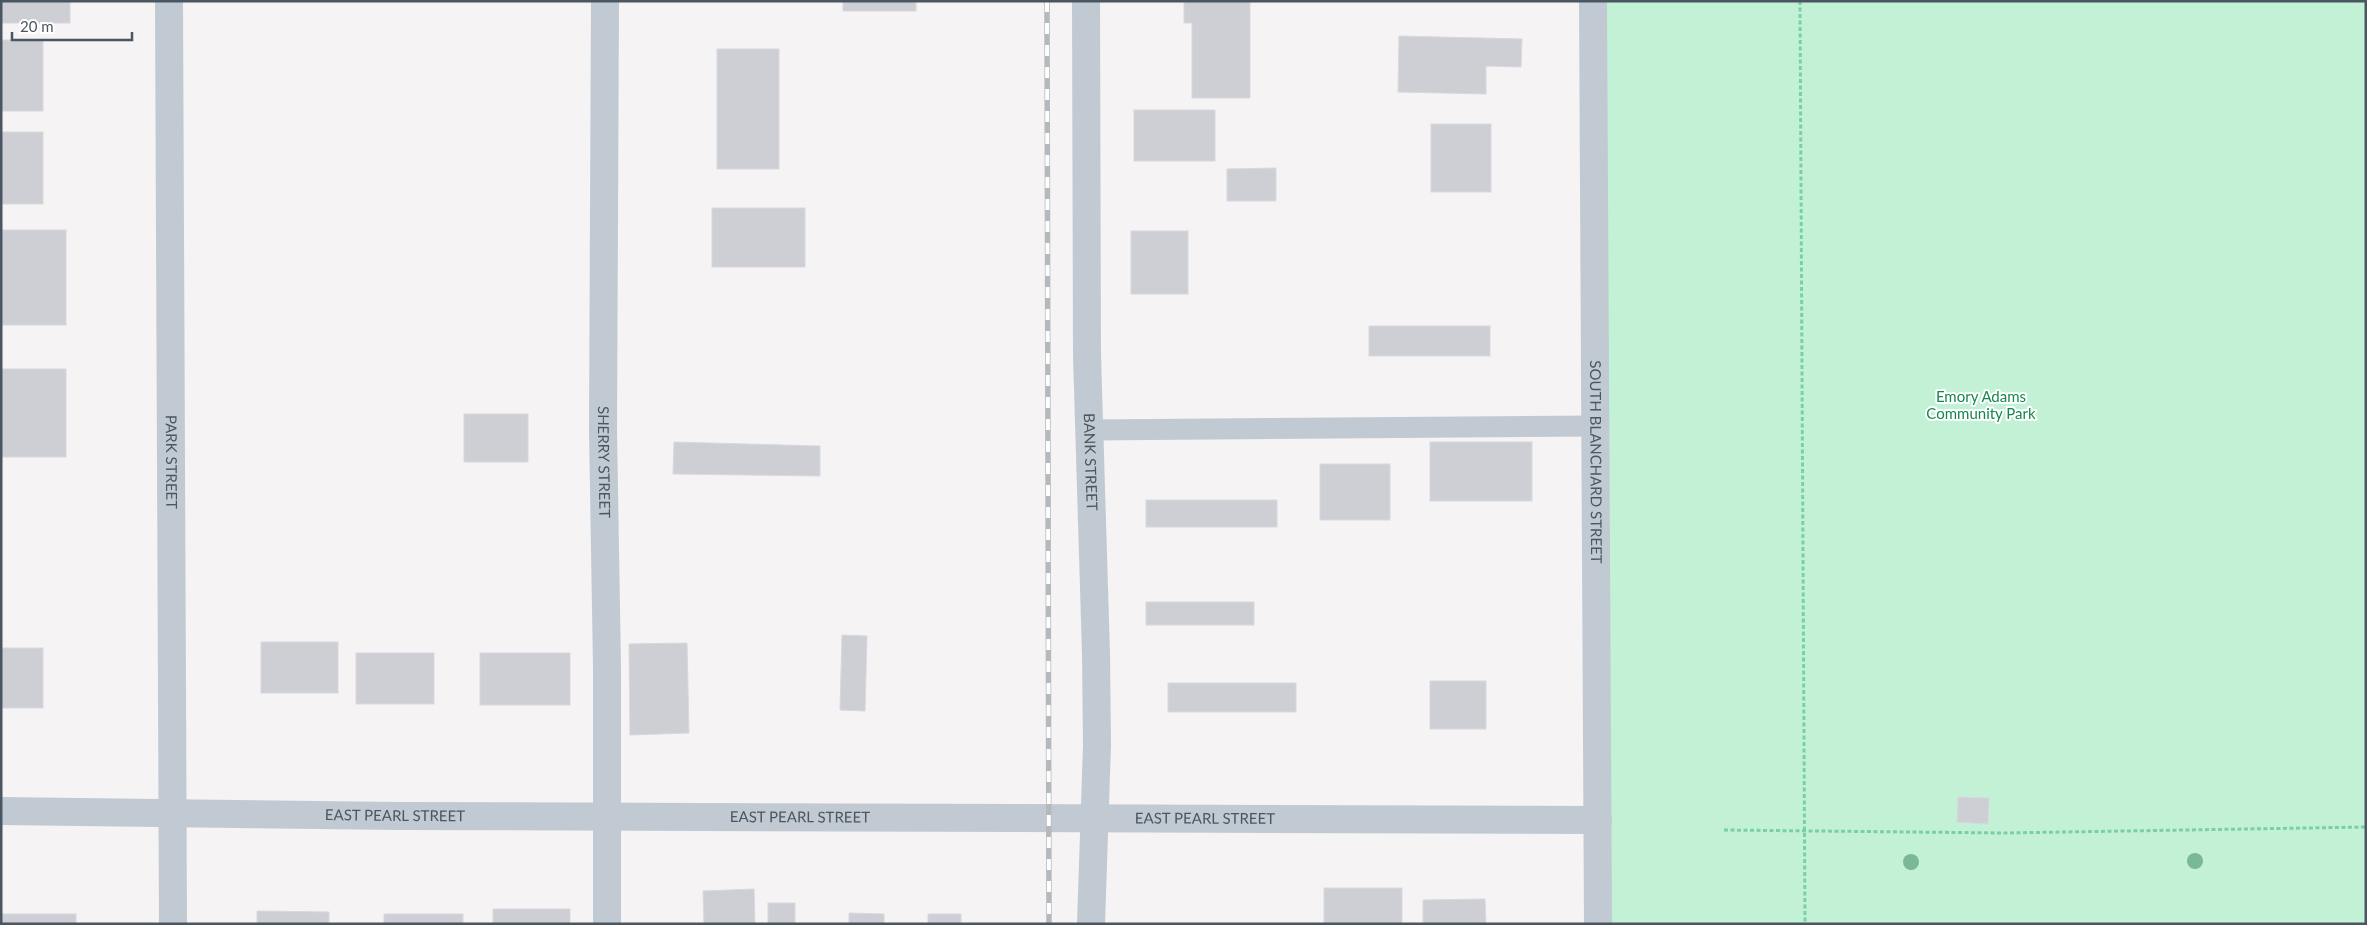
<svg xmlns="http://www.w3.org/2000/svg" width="2367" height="925" viewBox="0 0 2367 925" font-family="Lato,sans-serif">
<rect width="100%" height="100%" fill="#f5f3f3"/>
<polygon fill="#c3f1d5" points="1595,1 2366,1 2366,924 1599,924"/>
<g fill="#cdcfd5" stroke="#d7d9de">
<rect x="1" y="1" width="69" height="22"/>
<rect x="843" y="1" width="73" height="10"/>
<polygon points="1184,1 1250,1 1250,98 1192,98 1192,23 1184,23"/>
<polygon points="1399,36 1522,39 1521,67 1486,66 1486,94 1398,92"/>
<rect x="1" y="40" width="42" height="71"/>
<rect x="717" y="49" width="62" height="120"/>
<rect x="1134" y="110" width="81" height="51"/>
<rect x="1431" y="124" width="60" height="68"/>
<rect x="1" y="132" width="42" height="72"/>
<polygon points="1276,168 1276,201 1227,201 1227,169"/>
<rect x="712" y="208" width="93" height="59"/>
<rect x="2" y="230" width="64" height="95"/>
<rect x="1131" y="231" width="57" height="63"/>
<rect x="1369" y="326" width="121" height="30"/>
<rect x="1" y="369" width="65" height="88"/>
<rect x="464" y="414" width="64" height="48"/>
<polygon points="674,442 820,446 820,476 673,474"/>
<rect x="1430" y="442" width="102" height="59"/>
<rect x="1320" y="464" width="70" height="56"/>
<rect x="1146" y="500" width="131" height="27"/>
<rect x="1146" y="602" width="108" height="23"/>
<polygon points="842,635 867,636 865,711 840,710"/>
<rect x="261" y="642" width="77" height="51"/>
<polygon points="687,643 689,733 630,735 629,644"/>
<rect x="1" y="648" width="42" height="60"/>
<rect x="356" y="653" width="78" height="51"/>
<rect x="480" y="653" width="90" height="52"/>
<rect x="1430" y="681" width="56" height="48"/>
<rect x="1168" y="683" width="128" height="29"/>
<polygon points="1958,797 1989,798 1988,824 1957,822"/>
<rect x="1324" y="888" width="78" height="36"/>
<polygon points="754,889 755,924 704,924 703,891"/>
<polygon points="1485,899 1486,924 1423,924 1423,900"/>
<rect x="768" y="903" width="27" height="21"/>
<rect x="493" y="909" width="77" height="15"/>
<polygon points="257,911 329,912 329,924 257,924"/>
<polygon points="849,913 884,914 884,924 849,924"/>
<rect x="1" y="914" width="75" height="10"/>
<rect x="384" y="914" width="79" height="10"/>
<rect x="928" y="914" width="33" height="10"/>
</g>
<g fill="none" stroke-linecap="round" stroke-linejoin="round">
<g stroke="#7ad0a6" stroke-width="3" stroke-dasharray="4 2.5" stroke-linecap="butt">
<polyline points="1800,1 1805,924"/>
<polyline points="1724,830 2004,833 2366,827"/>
</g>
<polyline stroke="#c1cad2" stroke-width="21" points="1089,430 1596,426"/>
<g stroke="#c1cad2" stroke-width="28">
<path id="s1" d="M169,1L173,924"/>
<path id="s2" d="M605,1L603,430L607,667V924"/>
<path id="s3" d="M1086,1L1087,355L1096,654L1097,745L1091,924"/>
<path id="s4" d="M1,811L400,816L1598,820"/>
</g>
<path stroke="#c1cad2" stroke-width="28" id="s5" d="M1593,1L1598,924"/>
<defs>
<polyline id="rail" points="1047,1 1049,924"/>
</defs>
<use href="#rail" stroke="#b5b8bd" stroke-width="5.5"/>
<use href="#rail" stroke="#fff" stroke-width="4" stroke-dasharray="11" stroke-linecap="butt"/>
</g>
<g fill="#7bb799">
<circle cx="2195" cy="861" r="8"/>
<circle cx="1911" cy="862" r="8"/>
</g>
<g text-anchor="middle" stroke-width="4" stroke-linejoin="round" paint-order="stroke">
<g font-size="15" fill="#17864f" stroke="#fff">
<text x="1981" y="402">Emory Adams<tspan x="1981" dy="17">Community Park</tspan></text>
</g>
<g font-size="15" fill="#4a5661" stroke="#fff">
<text dy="5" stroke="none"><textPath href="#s5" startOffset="461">SOUTH BLANCHARD STREET</textPath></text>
<text dy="5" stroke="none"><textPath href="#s1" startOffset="461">PARK STREET</textPath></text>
<text dy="5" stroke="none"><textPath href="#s2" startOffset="461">SHERRY STREET</textPath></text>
<text dy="5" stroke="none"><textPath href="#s3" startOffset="461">BANK STREET</textPath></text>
<text dy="5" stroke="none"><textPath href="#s4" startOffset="394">EAST PEARL STREET</textPath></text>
<text dy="5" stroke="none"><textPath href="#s4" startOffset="799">EAST PEARL STREET</textPath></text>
<text dy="5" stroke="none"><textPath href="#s4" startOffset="1204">EAST PEARL STREET</textPath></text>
</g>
</g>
<rect width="2367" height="925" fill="none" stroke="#4a5661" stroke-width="5"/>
<path d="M12 32v8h120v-8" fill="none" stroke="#4a5661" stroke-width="2.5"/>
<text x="20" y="32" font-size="15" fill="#4a5661" stroke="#ffffff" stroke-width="4" paint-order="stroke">20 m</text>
</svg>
